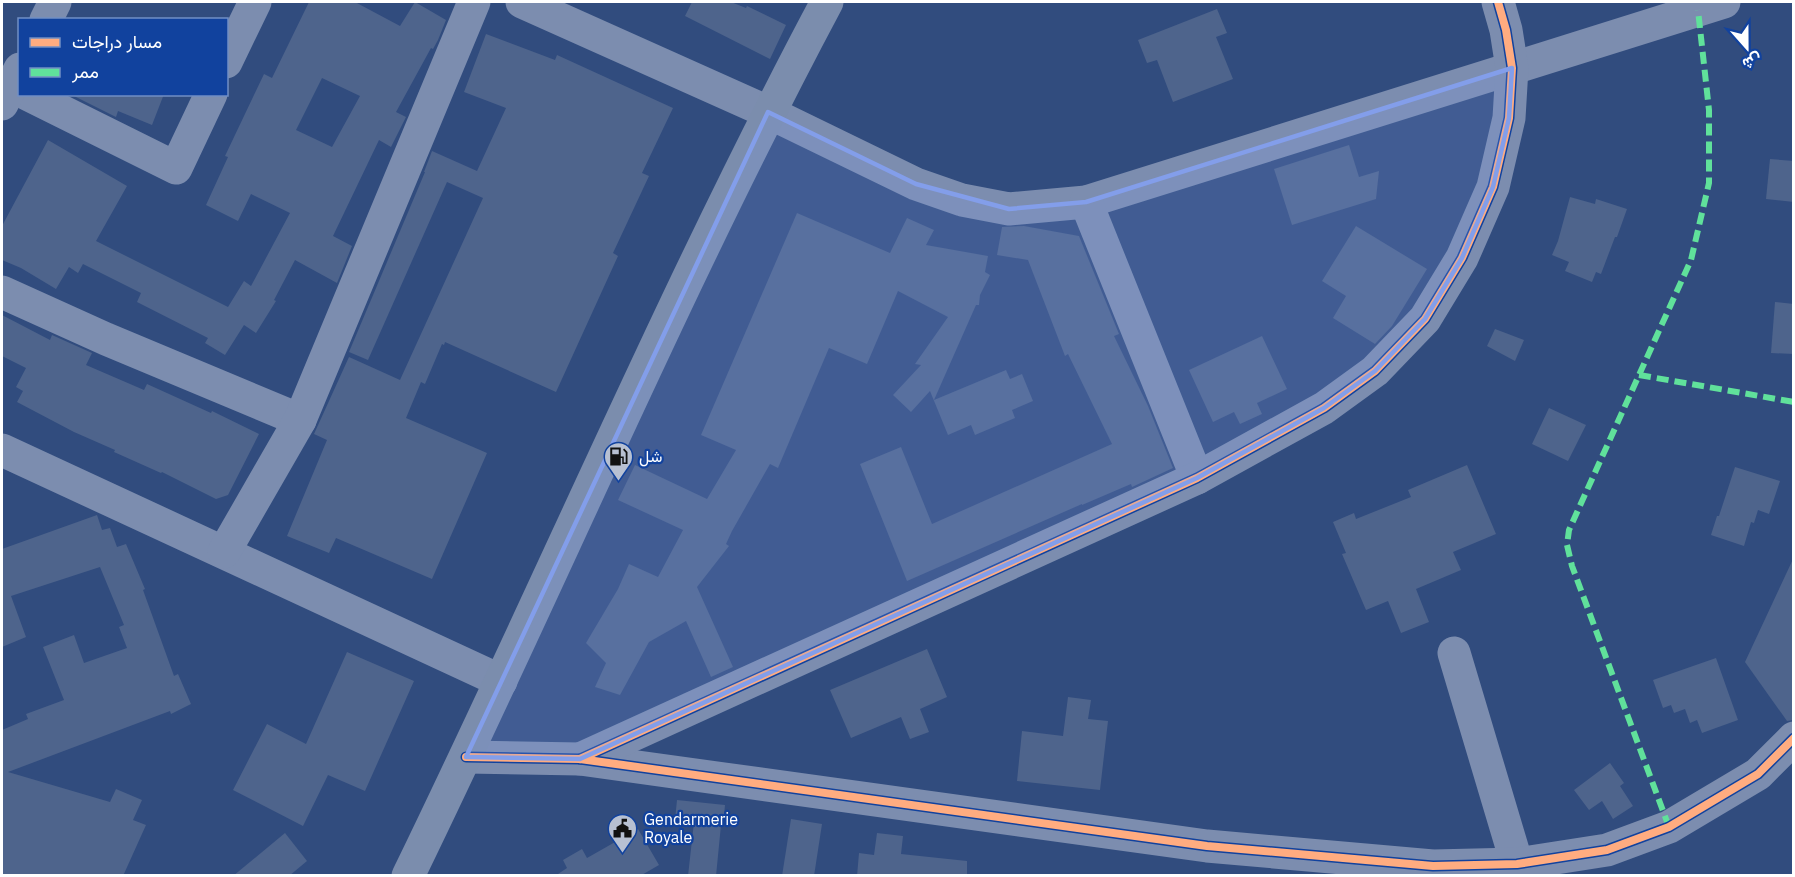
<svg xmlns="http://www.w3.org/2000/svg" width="1795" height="877" viewBox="0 0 1795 877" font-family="'IBM Plex Sans',Vazirmatn,sans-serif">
<rect width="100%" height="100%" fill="#314c7e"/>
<g fill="#4e648c" fill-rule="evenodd">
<path d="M309,2H355L400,26L415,2L446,20L438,40L433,49L431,48L396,112L406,117L391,147L379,140L333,236L352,246L337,283L295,260L274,300L276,301L256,333L244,325L225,355L205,343L208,338L137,302L141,293L83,264L78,273L69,267L56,289L21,268L2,260V226L48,140L127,186L96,241L228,307L244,281L251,286L290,213L251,194L238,221L206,205L228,157L225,156L264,74L272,78ZM322,78L360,96L332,147L296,130Z"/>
<polygon points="692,2 731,2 746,8 747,6 786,25 770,59 685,16"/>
<polygon points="1217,9 1227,33 1216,37 1233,79 1173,102 1157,60 1147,63 1138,40"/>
<polygon points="486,34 555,60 557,55 673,108 642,173 649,176 613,253 618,256 556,392 445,342 444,345 442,344 425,384 421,382 406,418 487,453 432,579 336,538 329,553 287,536 327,440 314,434 349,357 400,380 483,198 447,182 368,360 349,352 425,172 424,172 432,151 477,171 506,108 464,92"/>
<polygon points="70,94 164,94 152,125 118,111 116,117"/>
<polygon points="1349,145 1359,177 1379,171 1376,199 1292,225 1274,169"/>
<polygon points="1770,159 1794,161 1794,202 1766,199"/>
<polygon points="1570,197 1595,204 1596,199 1627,209 1617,237 1615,237 1601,274 1596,272 1592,282 1565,271 1569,262 1552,255 1558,241"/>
<polygon points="797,213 890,253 907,218 934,230 926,245 988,256 985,272 990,275 980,295 979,305 976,305 934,400 1006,370 1010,379 1022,374 1033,401 1012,410 1015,418 975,435 971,425 948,435 930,391 911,412 893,395 921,365 915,364 948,317 898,291 867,364 829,348 778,468 770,464 732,531 726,544 729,546 697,587 733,667 711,677 686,621 649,642 620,695 595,687 606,663 586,643 618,589 629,564 658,577 683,530 618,500 635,465 707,499 736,450 701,435"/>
<polygon points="1024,226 1079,236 1119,334 1114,336 1148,406 1173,468 1132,487 1131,484 1082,505 1082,504 907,581 860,464 901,447 932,524 1112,444 1068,354 1065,356 1028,260 997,255 1002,227"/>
<polygon points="1356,226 1427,269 1392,326 1375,344 1333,318 1346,296 1322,281"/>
<polygon points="1775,302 1794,304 1794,354 1771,353"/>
<polygon points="2,315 50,340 52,335 92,353 86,365 144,390 147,384 211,413 212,411 259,434 228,495 216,499 162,472 161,473 114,452 115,450 74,432 17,402 23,391 16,387 26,368 2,356"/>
<polygon points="1495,329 1524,340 1515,361 1487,346"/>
<polygon points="1262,336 1287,389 1257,403 1262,414 1240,424 1234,412 1213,422 1189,370"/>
<polygon points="1549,408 1586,425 1568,461 1532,444"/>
<polygon points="1467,465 1496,534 1453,552 1461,570 1416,589 1429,622 1401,633 1388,601 1366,610 1342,554 1346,553 1333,522 1354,513 1356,519 1411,497 1408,490"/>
<polygon points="1735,467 1780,481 1769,514 1758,510 1754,523 1751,522 1744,546 1711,535 1717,516 1719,516"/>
<polygon points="97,515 102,530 110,528 117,547 126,544 145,589 143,590 174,676 178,674 191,704 171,714 170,711 8,772 110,802 116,789 142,800 133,820 146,825 123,876 2,876 2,730 28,719 26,714 64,700 43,647 74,635 84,663 127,648 119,627 124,625 100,567 11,596 26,637 2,647 2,549"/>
<polygon points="1794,557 1794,720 1787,721 1745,662"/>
<polygon points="927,649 947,697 920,709 929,732 910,739 901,717 851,738 830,690"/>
<polygon points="347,652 414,681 365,791 328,775 303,826 233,790 267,724 306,744"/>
<polygon points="1716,658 1738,720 1702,733 1697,720 1690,723 1685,709 1674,713 1671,705 1663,708 1653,680"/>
<polygon points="1068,697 1091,700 1088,719 1108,721 1100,790 1017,781 1022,731 1063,736"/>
<polygon points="1610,763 1624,783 1620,786 1633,806 1613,819 1602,801 1589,810 1574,790"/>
<polygon points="677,800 725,805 723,825 721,825 716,876 688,876 694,822 675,820"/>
<polygon points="791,819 822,824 814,876 782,876"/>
<polygon points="638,829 659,865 640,876 555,876 567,868 563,860 582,849 587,858"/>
<polygon points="285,833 307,861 289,876 233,876"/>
<polygon points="877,833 903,836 901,854 967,861 967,876 857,876 859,853 874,855"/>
</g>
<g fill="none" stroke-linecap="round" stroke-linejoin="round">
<g stroke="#7c8daf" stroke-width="33">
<polyline points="522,2 768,112 916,184 962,200 1009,209 1086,202 1724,2"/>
<polyline points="46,20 55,2"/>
<polyline points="226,62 255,2"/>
<polyline points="27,94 176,168 211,94"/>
<polyline points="2,104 20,69"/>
<polyline points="1086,202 1197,478"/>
<polyline points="2,292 106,339 300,420"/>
<polyline points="2,450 501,681"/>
<polyline points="224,552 300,420 474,2"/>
<polyline points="1454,653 1517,864"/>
<polyline points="466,757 580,759 1207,846 1433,866 1517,864 1607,850 1669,827 1758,774 1794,738"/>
<polyline points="580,759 1197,478 1324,408 1375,371 1425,319 1462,258 1493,187 1509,118 1512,68 1506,30 1498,2"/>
</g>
<path stroke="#7b8dad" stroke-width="33" d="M408,876C550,585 675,287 827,2"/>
<g stroke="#60e19b" stroke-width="6" stroke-dasharray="12 6" stroke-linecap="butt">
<polyline points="1639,375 1794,402"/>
<polyline points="1669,827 1572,566 1567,545 1569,530 1691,260 1709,183 1709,110 1698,10"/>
</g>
<defs>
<g id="cycleway">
<polyline points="466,757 580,759 1207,846 1433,866 1517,864 1607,850 1669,827 1758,774 1794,738"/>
<polyline points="580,759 1197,478 1324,408 1375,371 1425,319 1462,258 1493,187 1509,118 1512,68 1506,30 1498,2"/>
</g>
</defs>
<use href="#cycleway" stroke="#11429e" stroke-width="11"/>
<use href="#cycleway" stroke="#ffac80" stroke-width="8"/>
</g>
<path fill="#839eea" fill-opacity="0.2" stroke="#839eea" stroke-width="4.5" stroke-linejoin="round" d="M1512,68L1509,118L1493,187L1462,258L1425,319L1375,371L1324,408L1197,478L580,759L466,757L768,112L916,184L1009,209L1086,202Z"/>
<defs>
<symbol id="fuel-pin" viewBox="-11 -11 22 30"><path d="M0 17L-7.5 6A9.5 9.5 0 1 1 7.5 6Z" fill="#b7c0d2" stroke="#11429e"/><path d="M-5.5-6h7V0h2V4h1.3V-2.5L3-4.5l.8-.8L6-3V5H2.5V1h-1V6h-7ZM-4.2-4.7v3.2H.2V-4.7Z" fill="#111"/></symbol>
<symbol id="civic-pin" viewBox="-11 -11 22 30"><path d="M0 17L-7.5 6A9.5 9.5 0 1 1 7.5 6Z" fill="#b7c0d2" stroke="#11429e"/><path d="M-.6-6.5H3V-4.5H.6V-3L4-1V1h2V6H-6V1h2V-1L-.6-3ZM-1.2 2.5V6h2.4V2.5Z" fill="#111"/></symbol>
</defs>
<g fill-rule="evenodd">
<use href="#fuel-pin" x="602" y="440" width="33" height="45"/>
<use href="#civic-pin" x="606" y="812" width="33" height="45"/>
</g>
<g text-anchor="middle" stroke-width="4.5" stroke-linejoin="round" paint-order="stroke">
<g font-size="16" fill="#fff" stroke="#11429e" text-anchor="start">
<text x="639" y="462">شل</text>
<text x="644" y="825">Gendarmerie<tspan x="644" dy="18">Royale</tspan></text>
</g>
</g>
<rect width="1795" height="877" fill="none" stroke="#ffffff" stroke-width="6"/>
<rect x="18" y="18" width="210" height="78" fill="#11429e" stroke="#708ec5" stroke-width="1.5"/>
<rect x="30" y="38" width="30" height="9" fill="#ffac80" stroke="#708ec5" stroke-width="1.5"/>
<text x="72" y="48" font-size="18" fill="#ffffff">مسار دراجات</text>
<rect x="30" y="68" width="30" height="9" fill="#60e19b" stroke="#708ec5" stroke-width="1.5"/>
<text x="72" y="78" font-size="18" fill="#ffffff">ممر</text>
<g transform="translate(1747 48) rotate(159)" stroke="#11429e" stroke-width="4.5" paint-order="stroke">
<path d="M0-4.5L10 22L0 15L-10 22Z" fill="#ffffff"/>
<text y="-9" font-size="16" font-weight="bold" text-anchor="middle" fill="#ffffff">ش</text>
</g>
</svg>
